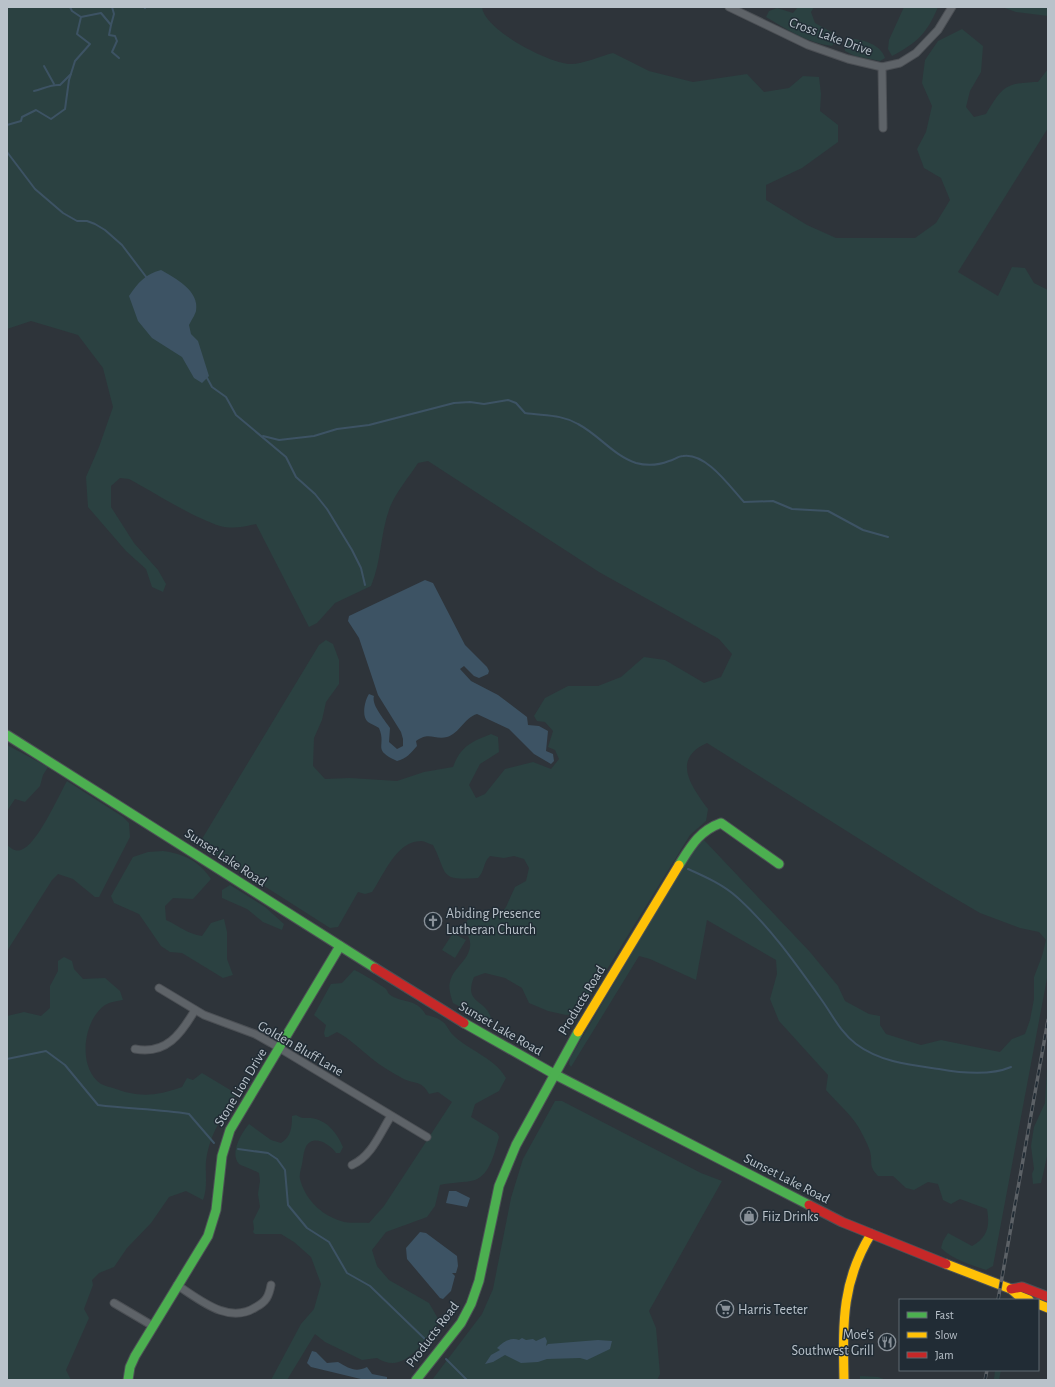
<svg xmlns="http://www.w3.org/2000/svg" width="1055" height="1387" viewBox="0 0 1055 1387" font-family="'Alegreya Sans',sans-serif">
<rect width="100%" height="100%" fill="#2e343a"/>
<g fill="#2b4141">
<path d="M7,7H482C484,30 550,64 571,64C583,64 601,56 613,53L649,71L693,82L747,74L764,92L789,88L803,76L819,77L821,94L820,111L838,125V142L802,168L766,185V200L807,225L836,238H915L936,223L950,200L941,178L924,168L917,149L926,132L932,106L922,83L925,60L938,41L962,29L983,46L981,72L970,91L966,107L974,117L986,114C1003,86 1005,83 1038,82L1048,69V128L958,272L998,296L1012,267L1025,268L1034,283L1048,290V973L993,1266L986,1270C971,1265 952,1259 941,1248L943,1241L948,1233L972,1246C988,1237 990,1226 987,1209L960,1199L951,1204L943,1200L938,1184L928,1182L914,1190L906,1188L893,1176H878C868,1165 873,1163 870,1151C867,1143 863,1135 859,1128C850,1113 837,1103 826,1090L828,1075L779,1021L770,999L777,974L776,960L707,920L696,980L650,959L639,956L571,1067L569,1064L570,1058L692,852L699,843L704,840L810,952L838,986L845,1001L869,1014L880,1016V1025L886,1034L921,1045L941,1040L1000,1052L1012,1039L1025,1034L1030,1020L1034,999V977L1042,956L1046,940L1039,932L1020,928L980,913L934,886L707,743C671,759 691,786 708,809L706,821L690,835L580,1013L566,1015L548,1011L529,1003L522,988L505,978L485,973L474,977C463,1004 486,999 491,1018L485,1020L453,1003C451,997 448,988 450,982C453,968 468,961 470,947C472,934 460,933 468,919L489,918L500,915L506,907L515,887L526,881L529,868L524,859L514,856L504,858L490,856C483,862 485,871 478,878C438,881 448,874 433,845C429,844 425,841 421,841C396,841 384,875 372,892L365,894L358,892L338,927L330,928L203,847L202,839L319,645L326,640L333,644L339,660V684L326,702L322,720L314,738L313,766L325,779L350,778L397,781L424,772L453,767C461,746 471,742 491,734L498,737L499,752L480,764L469,785L476,798L485,794L505,769L533,762L551,769L559,759L555,750L548,747L553,731L545,722L537,721L534,716L545,698L568,686H598L621,677L644,657L665,660L704,683L721,677L732,654L719,639L599,572L428,461L418,463C409,477 396,492 390,507C380,533 382,560 371,586L335,603L317,623L309,627L256,524C244,527 232,529 220,526C192,517 155,493 129,479L120,478L111,486V507L134,543L158,570L166,584L163,592L152,587L146,569L126,551L88,507L86,477L99,447L113,407L103,368L78,335L31,321L7,329Z"/>
<path d="M798,7H814L811,12L815,23L835,34L837,40L832,46C808,43 786,29 766,17L769,11L777,8L793,13Z"/>
<path d="M904,7H938C927,33 918,42 892,56L888,49L889,40Z"/>
<polygon points="1002,7 1048,7 1048,16 1016,12"/>
<path d="M851,39C863,39 881,45 885,58L880,61L855,56L845,51V44Z"/>
<polygon points="7,745 48,767 43,775 40,786 25,802 15,799 7,811"/>
<path d="M67,781L123,817L129,823L130,837L99,897H95L73,879L58,874L52,880L7,951V845C11,848 15,852 21,850C37,845 58,797 67,781Z"/>
<path d="M163,851C184,854 199,861 211,879L193,899L173,898L165,906L166,920C179,926 188,934 202,936L211,923L224,919L227,932V959L233,975L223,978L182,953L170,952L161,946L139,914L114,903L111,896L133,857L148,852Z"/>
<polygon points="230,885 265,907 284,924 282,930 263,922 247,909 222,898 222,890"/>
<polygon points="453,933 466,940 455,958 442,950"/>
<path d="M64,957L72,961L74,969L83,979L105,978L120,991L123,1000C117,1001 110,1002 105,1005C83,1020 77,1068 101,1084C105,1086 110,1087 113,1088C140,1098 156,1096 182,1087L187,1078L193,1080L202,1073L237,1094C222,1117 210,1133 206,1161C205,1174 208,1187 203,1200L186,1191L169,1197L151,1223L127,1248L114,1267L99,1273L92,1280L93,1285L84,1309L89,1318L66,1370L71,1380H7V1016L24,1012L41,1016L50,1008V986L58,971V961Z"/>
<path d="M354,970C358,971 383,986 386,989C387,990 388,993 389,994C401,1004 416,997 426,1015C432,1016 438,1018 443,1022C447,1025 449,1031 453,1035C469,1051 494,1057 506,1078L499,1091L475,1104L471,1117L497,1133L499,1137C495,1151 490,1175 475,1180C464,1183 452,1182 440,1185L435,1206L427,1217L386,1232L372,1250L377,1266L389,1280L429,1303L440,1322C423,1341 405,1376 377,1358L362,1360L325,1342L315,1334L287,1380H271L301,1324L314,1309L321,1284L311,1257L294,1242L281,1234H255L253,1232L254,1229L253,1221L260,1207L258,1194L260,1181L259,1173C254,1170 242,1166 239,1164C229,1153 242,1132 249,1124L271,1140L281,1143C291,1137 292,1127 292,1116L296,1115C302,1119 304,1118 311,1118C327,1120 337,1133 343,1147L340,1153H336C329,1143 311,1133 305,1149C303,1154 303,1160 302,1164C301,1169 299,1175 300,1179C305,1199 321,1215 341,1221C349,1224 360,1222 369,1223L384,1206L452,1102L438,1092L429,1094C421,1079 414,1085 402,1078C391,1072 381,1066 371,1058C359,1048 350,1039 337,1032L328,1037H325L324,1033L326,1025L314,1015L331,984L342,983Z"/>
<polygon points="1048,1051 1048,1152 1041,1183 1033,1184 1032,1174 1034,1169 1031,1146 1034,1127 1045,1103"/>
<polygon points="555,1101 562,1101 701,1173 722,1181 649,1311 656,1328 660,1374 657,1380 432,1380 482,1314 493,1289 511,1198 523,1159"/>
<polygon points="995,1370 1001,1370 999,1380 994,1380"/>
<polygon points="860,1376 878,1377 887,1380 860,1380"/>
</g>
<g fill="#3d5364">
<path d="M161,270C175,278 200,291 196,311C195,315 191,321 189,325L191,334L198,341L209,376L202,383L194,378L182,357L152,338L138,321L129,296C138,283 145,274 161,270Z"/>
<path d="M425,580L433,583L465,645L487,667L489,671L488,674L479,678L474,676L464,666L460,669L471,681L498,695L527,717L528,725L539,726L548,731L546,751L553,754L554,761L551,764L534,754L509,729L477,714C464,718 460,733 447,737C434,740 429,731 416,741L417,746C411,753 406,759 397,761C371,749 387,747 379,728C376,726 371,724 368,722C361,716 365,700 369,694L374,696C371,705 385,720 390,728L389,742L397,749L403,746V739L401,732L378,695L359,638L348,621L349,616Z"/>
<polygon points="449,1191 456,1191 470,1198 467,1207 446,1203"/>
<polygon points="420,1232 426,1233 457,1256 458,1266 456,1273 452,1273 455,1276 451,1291 443,1299 440,1298 407,1259 406,1248"/>
<path d="M545,1337L547,1341L546,1346L548,1344L598,1340L612,1341L610,1349L587,1360L580,1358L547,1359L538,1362L521,1363L505,1355L493,1362L485,1364L491,1355L500,1350L497,1348C503,1342 510,1337 519,1340L522,1338L526,1340L533,1339L536,1341Z"/>
<path d="M312,1351L316,1352L327,1363L338,1362C349,1368 355,1373 367,1367L372,1374L387,1377V1380H365L311,1367L307,1363Z"/>
</g>
<g fill="none" stroke-linecap="round" stroke-linejoin="round">
<g stroke="#3d5364" stroke-width="2">
<polyline points="144,7 145,8"/>
<polyline points="81,17 101,13 111,25 114,14 112,7"/>
<polyline points="111,25 109,35 115,36 117,41 112,52 119,58"/>
<polyline points="44,66 54,84"/>
<path d="M34,91C43,89 51,84 60,85L71,74"/>
<polyline points="7,125 21,121 22,117 36,110 51,119 65,109 69,80 75,61 90,44 77,34 81,17 72,11 70,7"/>
<polyline points="7,152 35,189 63,213 77,221 87,221 95,224 105,230 122,245 147,278"/>
<polyline points="206,376 212,387 226,397 236,415 286,457 296,477 315,494 327,509 352,550 361,568 365,585"/>
<path d="M263,436L279,440L314,436L337,429L369,425L454,403L470,402L484,404L508,400L516,403L525,413C544,416 561,414 578,424C599,435 614,456 636,463C647,466 659,465 669,461C674,460 678,456 683,456C706,452 730,487 744,502L773,501L792,509L828,511L863,530L888,537"/>
<path d="M688,869C706,877 724,885 738,898C770,927 796,964 821,999C832,1014 840,1032 856,1044C880,1062 910,1065 939,1069C961,1073 990,1076 1011,1067"/>
<path d="M7,1059L46,1051L65,1065L98,1105C128,1109 158,1109 189,1114L214,1143"/>
<polyline points="238,1149 268,1153 277,1159 285,1170 288,1205 307,1228 329,1242 347,1273 370,1286 428,1342"/>
<polyline points="446,1359 467,1380"/>
</g>
<defs>
<g id="street">
<polyline points="729,7 808,45 848,59 882,67 900,63 916,53 938,30 952,7"/>
<polyline points="882,67 883,128"/>
<polyline points="159,988 204,1015 255,1034 271,1043 427,1137"/>
<path d="M135,1049C166,1055 181,1034 195,1010"/>
<path d="M352,1165C372,1156 380,1133 391,1116"/>
<path d="M177,1285C200,1300 229,1325 256,1307C266,1302 269,1296 271,1285"/>
<polyline points="114,1303 153,1326"/>
</g>
<g id="fast">
<polyline points="7,735 375,968"/>
<path d="M679,865C691,846 699,831 721,823L779,864"/>
<polyline points="464,1023 554,1074 809,1205"/>
<polyline points="128,1380 130,1367 135,1356 208,1236 216,1210 222,1156 230,1130 340,946"/>
<polyline points="416,1380 461,1323 471,1304 479,1281 499,1186 516,1145 578,1032"/>
</g>
<g id="slow">
<polyline points="578,1032 679,865"/>
<polyline points="946,1264 1011,1289 1019,1296 1029,1300"/>
<polyline points="1038,1304 1048,1308"/>
<path d="M844,1380C843,1324 841,1283 871,1234"/>
</g>
<g id="jam">
<polyline points="375,968 464,1023"/>
<polyline points="809,1205 842,1222 946,1264"/>
<polyline points="1011,1289 1022,1287 1048,1297"/>
</g>
</defs>
<use href="#street" stroke="#4c5055" stroke-width="9"/>
<use href="#fast" stroke="#4c5055" stroke-width="11"/>
<use href="#slow" stroke="#4c5055" stroke-width="11"/>
<use href="#jam" stroke="#4c5055" stroke-width="11"/>
<use href="#street" stroke="#5e6368" stroke-width="7"/>
<use href="#fast" stroke="#4caf50" stroke-width="9"/>
<use href="#slow" stroke="#ffc107" stroke-width="9"/>
<use href="#jam" stroke="#c62828" stroke-width="9"/>
<defs>
<g id="rail">
<polyline points="998,1300 1048,1020"/>
<polyline points="985,1380 987,1370"/>
</g>
</defs>
<use href="#rail" stroke="#5c6166" stroke-width="3.5"/>
<use href="#rail" stroke="#212c35" stroke-width="2" stroke-dasharray="6" stroke-linecap="butt"/>
</g>
<defs>
<symbol id="church-ring" viewBox="-11 -11 22 22"><circle r="9.5" fill="#212c35" stroke="#889098" stroke-width="1.5"/><path d="M-1.2-6h2.4v3.5h3.3v2.4h-3.3V6h-2.4V-.1h-3.3v-2.4h3.3Z" fill="#889098"/></symbol>
<symbol id="shop-ring" viewBox="-11 -11 22 22"><circle r="9.5" fill="#212c35" stroke="#889098" stroke-width="1.5"/><path d="M-5-2.5h2.3a2.7 3.5 0 0 1 5.4 0H5L5.5 6h-11ZM-1.5-2.5h3a1.5 2.3 0 0 0-3 0Z" fill="#889098"/></symbol>
<symbol id="supermarket-ring" viewBox="-11 -11 22 22"><circle r="9.5" fill="#212c35" stroke="#889098" stroke-width="1.5"/><path d="M-6-5.5h2.5l.6 2H6L4.5 2H-2.5L-4.4-4H-6ZM-1.5 3.2a1.3 1.3 0 1 0 .1 0ZM3 3.2a1.3 1.3 0 1 0 .1 0Z" fill="#889098"/></symbol>
<symbol id="restaurant-ring" viewBox="-11 -11 22 22"><circle r="9.5" fill="#212c35" stroke="#889098" stroke-width="1.5"/><path d="M-5-6h1v4h1v-4h1v4h1v-4h1v5L-1.5 .5V6h-2V.5L-5-1ZM5-6V6H3V1.5H1.5Q1.5-4 5-6Z" fill="#889098"/></symbol>
</defs>
<g fill-rule="evenodd">
<use href="#church-ring" x="423" y="911" width="20" height="20"/>
<use href="#shop-ring" x="739" y="1206" width="20" height="20"/>
<use href="#supermarket-ring" x="715" y="1299" width="20" height="20"/>
<use href="#restaurant-ring" x="877" y="1332" width="20" height="20"/>
</g>
<g text-anchor="middle" stroke-width="3" stroke-linejoin="round" paint-order="stroke">
<g font-size="14" fill="#b9c2ca" stroke="#212c35">
<text transform="translate(831 36) rotate(20)" y="5">Cross Lake Drive</text>
<text transform="translate(226 857) rotate(33)" y="5">Sunset Lake Road</text>
<text transform="translate(581 1000) rotate(-59)" y="5">Products Road</text>
<text transform="translate(501 1028) rotate(30)" y="5">Sunset Lake Road</text>
<text transform="translate(301 1048) rotate(30)" y="5">Golden Bluff Lane</text>
<text transform="translate(240 1087) rotate(-59)" y="5">Stone Lion Drive</text>
<text transform="translate(787 1178) rotate(27)" y="5">Sunset Lake Road</text>
<text transform="translate(432 1334) rotate(-53)" y="5">Products Road</text>
</g>
<g font-size="14" fill="#b9c2ca" stroke="#212c35" text-anchor="start">
<text x="446" y="918">Abiding Presence<tspan x="446" dy="16">Lutheran Church</tspan></text>
<text x="762" y="1221">Fiiz Drinks</text>
<text x="738" y="1314">Harris Teeter</text>
<text x="874" y="1339" text-anchor="end">Moe's<tspan x="874" dy="16">Southwest Grill</tspan></text>
</g>
</g>
<rect width="1055" height="1387" fill="none" stroke="#b9c2ca" stroke-width="16"/>
<rect x="899" y="1299" width="140" height="72" fill="#212c35" stroke="#5e6871"/>
<rect x="907" y="1312" width="20" height="6" fill="#4caf50" stroke="#5e6871"/>
<text x="935" y="1319" font-size="12" fill="#b9c2ca">Fast</text>
<rect x="907" y="1332" width="20" height="6" fill="#ffc107" stroke="#5e6871"/>
<text x="935" y="1339" font-size="12" fill="#b9c2ca">Slow</text>
<rect x="907" y="1352" width="20" height="6" fill="#c62828" stroke="#5e6871"/>
<text x="935" y="1359" font-size="12" fill="#b9c2ca">Jam</text>
</svg>
